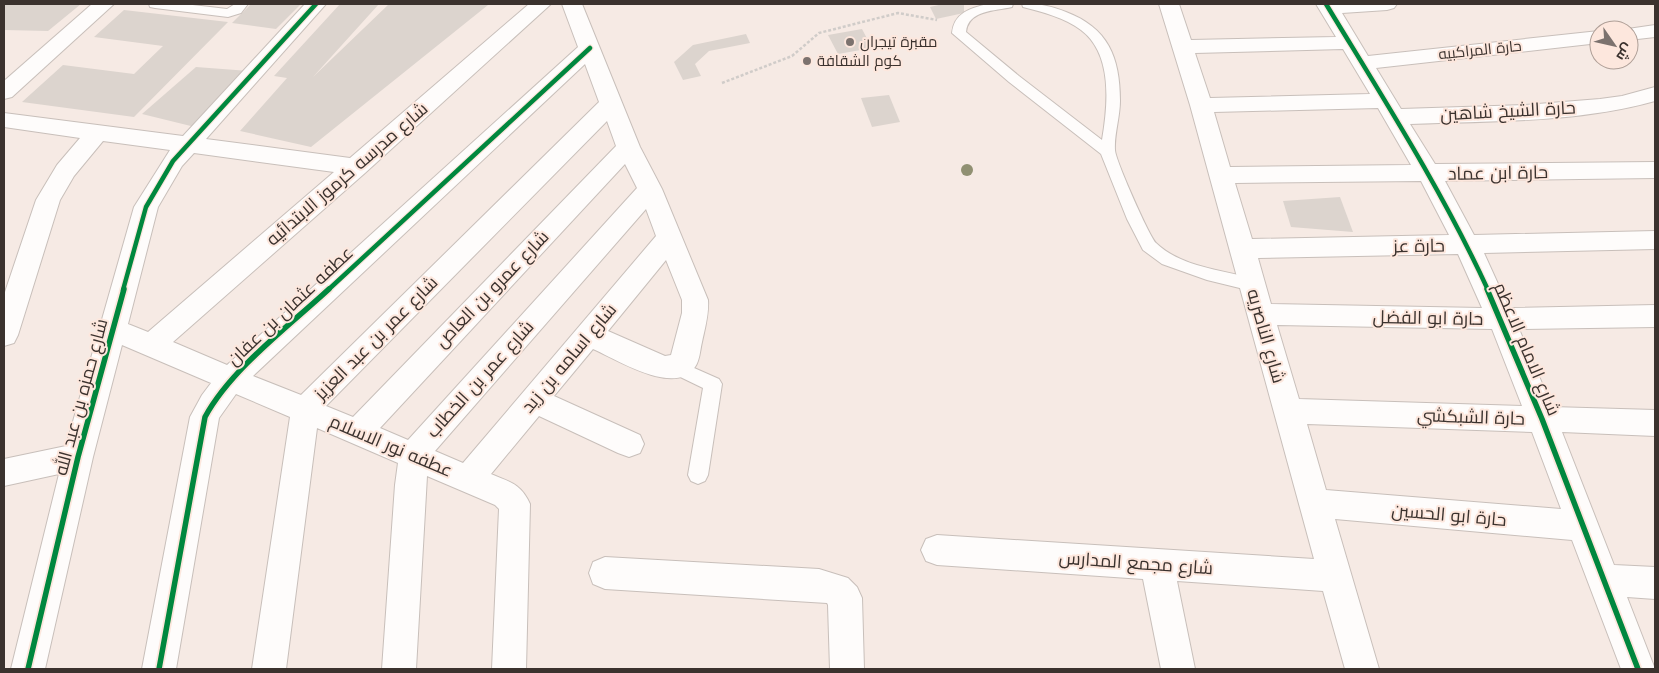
<svg xmlns="http://www.w3.org/2000/svg" width="1659" height="673" viewBox="0 0 1659 673" font-family="Jost,Cairo,sans-serif">
<rect width="100%" height="100%" fill="#f6eae4"/>
<g fill="#dcd4ce">
<polygon points="4,4 81,4 48,31 4,30"/>
<polygon points="251,4 301,4 276,29 232,23"/>
<polygon points="340,4 379,4 313,77 389,4 488,5 311,147 240,131 287,78 274,76"/>
<polygon points="943,4 964,4 964,13 936,19 930,7"/>
<polygon points="124,10 228,22 134,117 22,102 63,65 134,74 163,46 94,37"/>
<polygon points="862,29 872,48 838,54 828,35"/>
<polygon points="746,34 750,43 709,51 695,64 701,76 683,80 674,62 693,45"/>
<polygon points="196,67 249,71 199,128 142,114"/>
<polygon points="889,95 900,122 872,127 861,98"/>
<polygon points="1340,197 1353,232 1291,227 1283,201"/>
</g>
<g fill="none" stroke-linecap="round" stroke-linejoin="round">
<defs>
<g id="lane">
<polygon points="149,4 184,4 227,9 235,4 248,4 241,13 228,17 155,8 150,7"/>
<path d="M988,4H1013L1012,7C995,11 968,10 966,32L1019,76L1102,140C1108,105 1113,54 1081,30C1065,18 1043,12 1023,7L1022,4C1037,3 1051,6 1066,12C1108,28 1120,57 1120,101C1120,117 1114,135 1115,150C1115,159 1149,236 1156,243C1182,268 1225,270 1258,280L1260,285L1258,290L1252,291L1207,280L1162,264L1143,250L1127,219L1101,154L1009,82L952,33C954,13 970,8 988,4Z"/>
<polygon points="676,360 719,379 722,384 708,475 705,481 698,484 691,481 688,475 703,388 670,372 667,367 670,362"/>
</g>
<g id="street">
<polygon points="92,4 114,4 12,97 4,99 4,81"/>
<path d="M305,4H326L206,139L350,158L529,4H551L365,173L173,342L227,365L578,47L562,4H582L640,147L662,189L708,300C709,314 705,328 702,342C700,350 700,360 695,367C675,397 616,359 593,349L554,396L640,435L644,444L640,453L629,457L618,453L539,416L491,474C510,482 521,484 530,504L526,669H492L499,509L495,505L427,476L416,669H382L395,485L398,463L317,428L286,669H252L290,417L236,394L219,418L176,669H142L190,417L202,395L211,383L122,345L93,457L45,669H11L59,474L4,486V459L66,446L134,207L170,150L103,141L74,176L60,200L18,335L14,343L4,346V295L36,200L57,165L80,138L4,127V113L183,136ZM585,64L599,102L301,395L253,376ZM607,121L616,146L353,417L326,406ZM194,153L334,172L148,332L128,324L158,207L182,166ZM625,164L637,188L408,440L380,428ZM646,209L656,236L463,463L435,451ZM666,260L682,300V313L671,355L665,356L608,331Z"/>
<path d="M1159,4H1179L1191,40L1336,37L1316,4H1397L1394,8L1387,10L1342,13L1368,56L1599,31V43L1376,68L1401,109L1525,105L1600,99L1622,96L1655,87V101C1576,123 1492,121 1410,124L1435,164L1655,162V178L1445,181L1474,235L1655,231V249L1484,253L1509,308L1655,305V327L1519,329L1552,407L1655,410V436L1562,432L1614,565L1655,567V599L1627,597L1655,669H1621L1572,540L1335,519L1379,669H1345L1323,591L1177,581L1195,669H1161L1143,579L937,565L926,561L921,550L926,539L937,535L1314,559L1190,105ZM1343,49L1370,94L1210,98L1195,53ZM1378,108L1411,165L1230,167L1214,112ZM1421,181L1449,235L1252,239L1235,183ZM1458,254L1482,308L1271,304L1258,258ZM1277,325L1492,329L1522,406L1299,399ZM1307,424L1532,432L1561,509L1326,490Z"/>
<polygon points="1655,25 1655,37 1629,40 1629,30 1621,30"/>
<polygon points="605,557 819,569 848,578 857,587 862,598 864,669 830,669 828,605 827,603 605,589 593,584 589,573 593,562"/>
</g>
</defs>
<use href="#lane" stroke="#c8bfba" stroke-width="2"/>
<use href="#street" stroke="#c8bfba" stroke-width="2"/>
<polyline stroke="#d0ccc9" stroke-width="2.5" stroke-dasharray="3 2" stroke-linecap="butt" points="722,83 792,56 819,33 898,13 937,20"/>
<use href="#lane" fill="#fefcfb" fill-rule="evenodd"/>
<use href="#street" fill="#fefcfb" fill-rule="evenodd"/>
<defs>
<g id="cycleway-far1">
<path d="M1326,4C1383,98 1442,190 1488,290"/>
<polyline points="123,290 146,207 173,161 316,4"/>
<polyline points="328,290 590,48"/>
</g>
<g id="cycleway">
<polyline points="1487,289 1542,419 1638,669"/>
<polyline points="28,669 78,457 124,289"/>
<path d="M159,669L205,417C231,369 289,326 329,289"/>
</g>
</defs>
<use href="#cycleway-far1" stroke="#fde7dd" stroke-width="7"/>
<use href="#cycleway" stroke="#fde7dd" stroke-width="9"/>
<use href="#cycleway-far1" stroke="#00873e" stroke-width="4.5"/>
<use href="#cycleway" stroke="#00873e" stroke-width="5.5"/>
</g>
<circle fill="#909072" cx="967" cy="170" r="6"/>
<g fill="#7c726e" stroke="#fde7dd" stroke-width="2">
<circle cx="850" cy="42" r="5"/>
<circle cx="807" cy="61" r="5"/>
</g>
<g text-anchor="middle" stroke-width="4" stroke-linejoin="round" paint-order="stroke">
<g font-size="15" fill="#3b322e" stroke="#fde7dd" text-anchor="start">
<text x="860" y="47">مقبرة تيجران</text>
<text x="817" y="66">كوم الشقافة</text>
</g>
<g font-size="15" fill="#3b322e" stroke="#fde7dd">
<text transform="translate(1480 50) rotate(-6)" y="5">حارة المراكبيه</text>
</g>
<g font-size="18" fill="#3b322e" stroke="#fde7dd">
<text transform="translate(1508 111) rotate(-3)" y="6">حارة الشيخ شاهين</text>
<text transform="translate(1498 173) rotate(-1)" y="6">حارة ابن عماد</text>
<text transform="translate(347 174) rotate(-41)" y="6">شارع مدرسه كرموز الابتدائيه</text>
<text transform="translate(1419 246) rotate(-1)" y="6">حارة عز</text>
<text transform="translate(492 289) rotate(-46)" y="6">شارع عمرو بن العاص</text>
<text transform="translate(290 306) rotate(-43)" y="6">عطفه عثمان بن عفان</text>
<text transform="translate(1428 318) rotate(1)" y="6">حارة ابو الفضل</text>
<text transform="translate(1266 336) rotate(74)" y="6">شارع الناصريه</text>
<text transform="translate(376 338) rotate(-45)" y="6">شارع عمر بن عبد العزيز</text>
<text transform="translate(1527 349) rotate(67)" y="6">شارع الامام الاعظم</text>
<text transform="translate(569 358) rotate(-50)" y="6">شارع اسامه بن زيد</text>
<text transform="translate(480 379) rotate(-48)" y="6">شارع عمر بن الخطاب</text>
<text transform="translate(81 397) rotate(-75)" y="6">شارع حمزه بن عبد الله</text>
<text transform="translate(1471 417) rotate(2)" y="6">حارة الشبكشي</text>
<text transform="translate(391 446) rotate(23)" y="6">عطفه نور الاسلام</text>
<text transform="translate(1449 515) rotate(5)" y="6">حارة ابو الحسين</text>
<text transform="translate(1136 563) rotate(4)" y="6">شارع مجمع المدارس</text>
</g>
</g>
<rect width="1659" height="673" fill="none" stroke="#3b322e" stroke-width="10"/>
<g transform="translate(1614 45) rotate(124)"><circle r="24" fill="#fde7dd" stroke="#af9f97"/>
<path d="M0-4L9 19L0 12L-9 19Z" fill="#7c726e"/>
<text y="-8" font-size="14" font-weight="bold" text-anchor="middle" fill="#3b322e">ش</text>
</g>
</svg>
